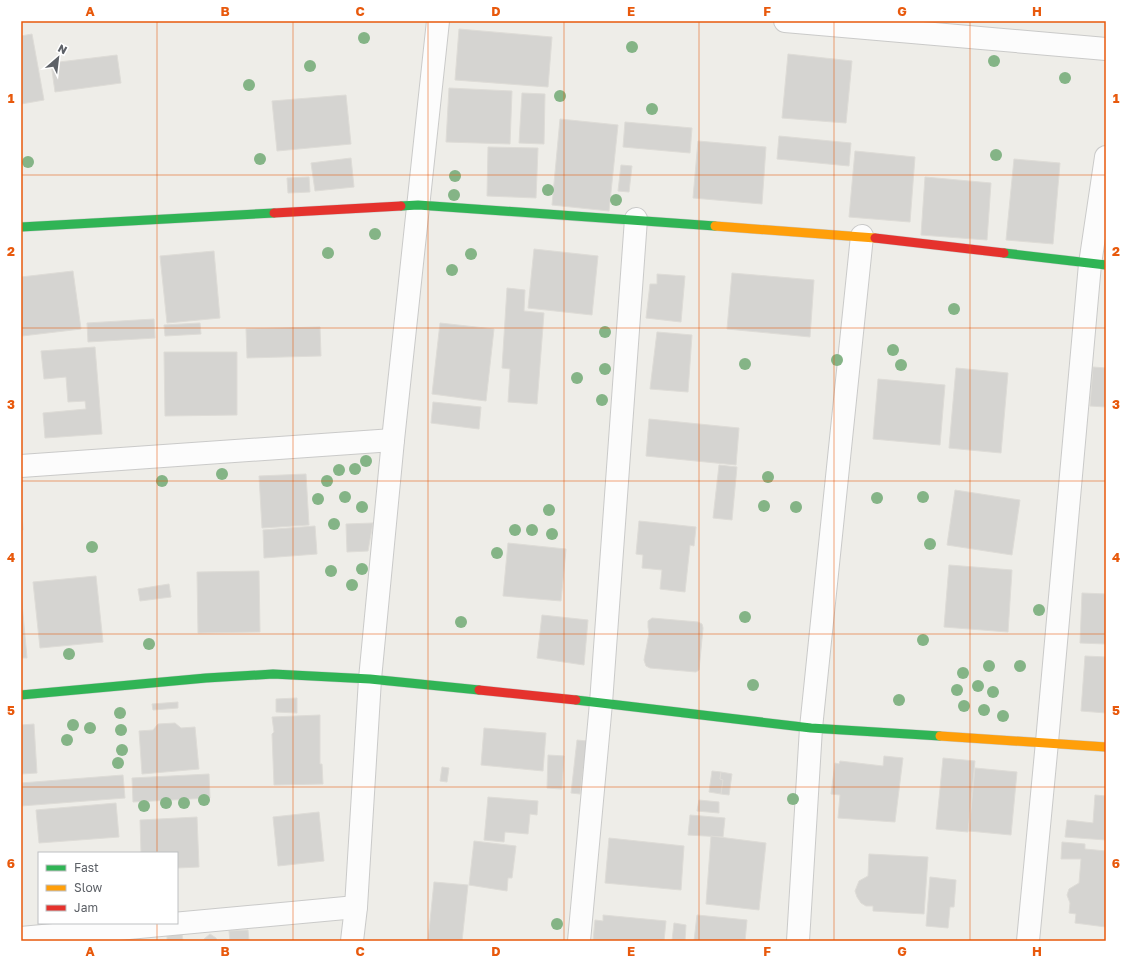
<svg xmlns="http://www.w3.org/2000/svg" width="1127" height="962" viewBox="0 0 1127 962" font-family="'Golos Text',sans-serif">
<rect width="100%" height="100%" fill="#eeede8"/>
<g fill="#d5d4d1" stroke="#dedcd7">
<polygon points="459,29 552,37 548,87 455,80"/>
<polygon points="32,34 44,100 21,104 21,36"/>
<polygon points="788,54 852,61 846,123 782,118"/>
<polygon points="117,55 121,83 55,92 51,63"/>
<polygon points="449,88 512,91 510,144 446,142"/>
<polygon points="522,93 545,94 544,144 519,143"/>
<polygon points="346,95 351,144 277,151 272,101"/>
<polygon points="560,119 618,125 609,211 552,205"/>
<polygon points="625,122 692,128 690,153 623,147"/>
<polygon points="779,136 851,143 849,166 777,159"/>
<polygon points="698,141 766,147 762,204 693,198"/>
<polygon points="488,147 538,148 536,198 487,196"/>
<polygon points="855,151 915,157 910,222 849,217"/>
<polygon points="351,158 354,187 315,191 311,163"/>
<polygon points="1014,159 1060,163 1053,244 1006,240"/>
<polygon points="621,165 632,166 629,192 618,191"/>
<polygon points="309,177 310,192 288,193 287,178"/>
<polygon points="925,177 991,183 987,240 921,235"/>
<polygon points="534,249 598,256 592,315 528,308"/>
<polygon points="214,251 220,318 167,323 160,256"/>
<polygon points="73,271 81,329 22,336 21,277"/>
<polygon points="732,273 814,280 810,337 727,329"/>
<polygon points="657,274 685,276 681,322 646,318 650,284 657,284"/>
<polygon points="507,288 525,290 524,311 544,313 537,404 508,402 510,369 502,368"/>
<polygon points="154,319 155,338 88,342 87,323"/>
<polygon points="200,323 201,334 165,336 164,325"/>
<polygon points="440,323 494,329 486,401 432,394"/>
<polygon points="320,327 321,356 247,358 246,329"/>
<polygon points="657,332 692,335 688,392 650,389"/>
<polygon points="95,347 102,434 45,438 43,413 86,409 85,401 68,402 66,377 44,379 41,351"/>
<polygon points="164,352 237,352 237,415 165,416"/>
<polygon points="1093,367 1106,368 1106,407 1090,406"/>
<polygon points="956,368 1008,373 1001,453 949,448"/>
<polygon points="878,379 945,385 940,445 873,439"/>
<polygon points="433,402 481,407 479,429 431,423"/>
<polygon points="649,419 739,428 736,465 646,456"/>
<polygon points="719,465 737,467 732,520 713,518"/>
<polygon points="306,474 309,525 262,528 259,476"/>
<polygon points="955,490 1020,500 1012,555 947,545"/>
<polygon points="21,494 23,530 21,530"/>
<polygon points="639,521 696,527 694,546 690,545 685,592 660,589 662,570 642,568 643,555 636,554"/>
<polygon points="373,523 368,551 347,552 346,524"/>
<polygon points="315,526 317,554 264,558 263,530"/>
<polygon points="508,543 566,549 561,601 503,596"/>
<polygon points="949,565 1012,570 1008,632 944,627"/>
<polygon points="259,571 260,632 198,633 197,572"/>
<polygon points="96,576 103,642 40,648 33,582"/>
<polygon points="169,584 171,597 140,601 138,589"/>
<polygon points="21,592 27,658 21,658"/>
<polygon points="1082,593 1106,594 1106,644 1080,643"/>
<polygon points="542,615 588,620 584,665 537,658"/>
<polygon points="652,618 698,622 702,624 703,628 699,670 696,672 650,668 646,666 644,660 649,633 648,627 648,621"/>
<polygon points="1085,656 1106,657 1106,713 1081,711"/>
<polygon points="297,698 297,713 276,712 276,699"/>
<polygon points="178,702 178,708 153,710 152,704"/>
<polygon points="320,715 320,764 322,764 323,784 274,785 272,734 274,732 272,717"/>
<polygon points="175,723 181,728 195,727 199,769 142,774 139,731 153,730 158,724"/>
<polygon points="34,724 37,773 21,774 21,725"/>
<polygon points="484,728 546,733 543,771 481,765"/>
<polygon points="577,740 587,741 580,794 571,793"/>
<polygon points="548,755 564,756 562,789 547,788"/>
<polygon points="884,756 903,758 895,822 838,818 840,795 831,794 835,763 839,764 840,761 883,766"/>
<polygon points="943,758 975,761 968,832 936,829"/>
<polygon points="442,767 449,768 447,782 440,781"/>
<polygon points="975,768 1017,772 1011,835 969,831"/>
<polygon points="712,771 721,772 720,779 723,780 721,794 709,792"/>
<polygon points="721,772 732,774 729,795 721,794 723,780 720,779"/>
<polygon points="209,774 210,798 133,802 132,778"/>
<polygon points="123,775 125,798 21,806 21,783"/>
<polygon points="1095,795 1106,796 1106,840 1065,837 1067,820 1093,823"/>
<polygon points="488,797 538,801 537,815 530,814 528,834 505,832 504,842 484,840"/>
<polygon points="699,800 719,802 719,813 697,811"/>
<polygon points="116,803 119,837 39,843 36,810"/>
<polygon points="319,812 324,861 278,866 273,817"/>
<polygon points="690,815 725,818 723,837 688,835"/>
<polygon points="197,817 199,867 177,868 177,853 141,853 140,820"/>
<polygon points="711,836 766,843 759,910 706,904"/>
<polygon points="609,838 684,846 681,890 605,883"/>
<polygon points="474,841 516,846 512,878 508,878 507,891 469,885"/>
<polygon points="1062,842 1085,844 1085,849 1106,851 1106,927 1075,923 1076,914 1069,913 1070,903 1067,895 1069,889 1079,883 1081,859 1061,859"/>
<polygon points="869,854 928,857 924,914 873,911 873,906 866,906 861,903 857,897 855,891 859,881 868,876"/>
<polygon points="930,877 956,880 954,907 950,907 948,928 926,926"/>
<polygon points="434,882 468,885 462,941 428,941"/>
<polygon points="603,915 666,921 664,941 593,941 595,920 603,921"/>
<polygon points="697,915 747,920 745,941 694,941"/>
<polygon points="674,923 686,925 685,941 672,941"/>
<polygon points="248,930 249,941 230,941 229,931"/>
<polygon points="182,934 183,941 167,941 167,936"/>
<polygon points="210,934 216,938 217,941 204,941 204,939"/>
</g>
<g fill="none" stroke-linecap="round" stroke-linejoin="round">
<defs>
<g id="street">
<polyline points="785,21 1106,49"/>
<polyline points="21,466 393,440"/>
<polyline points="21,938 356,907"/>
<polyline points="352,941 356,907 370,679 393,440 438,21"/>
<polyline points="579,941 601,703 636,219"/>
<polyline points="798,941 811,728 862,236"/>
<polyline points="1028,941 1047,742 1090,264 1106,157"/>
</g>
<g id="fast">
<polyline points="401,206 418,205 715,226"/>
<polyline points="21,227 274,213"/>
<polyline points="1004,253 1106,265"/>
<polyline points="21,695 206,678 273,674 370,679 479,690"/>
<polyline points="576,700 811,728 940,736"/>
</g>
<g id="slow">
<polyline points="715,226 875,238"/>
<polyline points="940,736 1106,747"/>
</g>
<g id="jam">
<polyline points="274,213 401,206"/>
<polyline points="875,238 1004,253"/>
<polyline points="479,690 576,700"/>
</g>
</defs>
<use href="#street" stroke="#cacac9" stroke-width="24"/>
<use href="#fast" stroke="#cacbca" stroke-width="10"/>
<use href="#slow" stroke="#cacbca" stroke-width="10"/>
<use href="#jam" stroke="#cacbca" stroke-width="10"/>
<use href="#street" stroke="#fcfcfc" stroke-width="22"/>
<use href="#fast" stroke="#30b455" stroke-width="9"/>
<use href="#slow" stroke="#ff9f0a" stroke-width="9"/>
<use href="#jam" stroke="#e5322d" stroke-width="9"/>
</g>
<g fill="#84b486">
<circle cx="364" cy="38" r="6"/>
<circle cx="632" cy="47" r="6"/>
<circle cx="994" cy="61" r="6"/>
<circle cx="310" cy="66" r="6"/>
<circle cx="1065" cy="78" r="6"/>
<circle cx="249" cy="85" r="6"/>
<circle cx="560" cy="96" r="6"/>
<circle cx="652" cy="109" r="6"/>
<circle cx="996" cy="155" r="6"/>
<circle cx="260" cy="159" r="6"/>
<circle cx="28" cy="162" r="6"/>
<circle cx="455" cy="176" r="6"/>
<circle cx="548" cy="190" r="6"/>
<circle cx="454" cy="195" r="6"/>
<circle cx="616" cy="200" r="6"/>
<circle cx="375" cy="234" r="6"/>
<circle cx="328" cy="253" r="6"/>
<circle cx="471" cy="254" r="6"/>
<circle cx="452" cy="270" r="6"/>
<circle cx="954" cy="309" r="6"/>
<circle cx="605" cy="332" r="6"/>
<circle cx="893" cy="350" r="6"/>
<circle cx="837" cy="360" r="6"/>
<circle cx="745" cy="364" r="6"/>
<circle cx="901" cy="365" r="6"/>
<circle cx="605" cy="369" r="6"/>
<circle cx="577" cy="378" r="6"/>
<circle cx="602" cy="400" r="6"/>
<circle cx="366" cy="461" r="6"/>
<circle cx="355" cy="469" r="6"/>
<circle cx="339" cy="470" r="6"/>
<circle cx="222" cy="474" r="6"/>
<circle cx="768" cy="477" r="6"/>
<circle cx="162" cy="481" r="6"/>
<circle cx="327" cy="481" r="6"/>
<circle cx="345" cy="497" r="6"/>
<circle cx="923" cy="497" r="6"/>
<circle cx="877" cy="498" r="6"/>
<circle cx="318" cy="499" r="6"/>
<circle cx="764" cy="506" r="6"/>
<circle cx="362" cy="507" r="6"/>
<circle cx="796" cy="507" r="6"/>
<circle cx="549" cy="510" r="6"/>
<circle cx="334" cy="524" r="6"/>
<circle cx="515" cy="530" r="6"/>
<circle cx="532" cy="530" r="6"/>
<circle cx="552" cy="534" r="6"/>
<circle cx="930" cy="544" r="6"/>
<circle cx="92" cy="547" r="6"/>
<circle cx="497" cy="553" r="6"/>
<circle cx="362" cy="569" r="6"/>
<circle cx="331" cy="571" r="6"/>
<circle cx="352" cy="585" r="6"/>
<circle cx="1039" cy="610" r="6"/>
<circle cx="745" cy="617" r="6"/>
<circle cx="461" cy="622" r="6"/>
<circle cx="923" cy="640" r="6"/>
<circle cx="149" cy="644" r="6"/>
<circle cx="69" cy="654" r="6"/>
<circle cx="989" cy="666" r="6"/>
<circle cx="1020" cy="666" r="6"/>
<circle cx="963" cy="673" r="6"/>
<circle cx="753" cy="685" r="6"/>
<circle cx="978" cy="686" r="6"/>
<circle cx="957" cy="690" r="6"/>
<circle cx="993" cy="692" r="6"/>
<circle cx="899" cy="700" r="6"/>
<circle cx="964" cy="706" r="6"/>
<circle cx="984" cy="710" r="6"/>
<circle cx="120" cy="713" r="6"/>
<circle cx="1003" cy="716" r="6"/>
<circle cx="73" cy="725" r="6"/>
<circle cx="90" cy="728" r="6"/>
<circle cx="121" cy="730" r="6"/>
<circle cx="67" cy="740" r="6"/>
<circle cx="122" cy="750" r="6"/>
<circle cx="118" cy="763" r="6"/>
<circle cx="793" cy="799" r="6"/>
<circle cx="204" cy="800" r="6"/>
<circle cx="166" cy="803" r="6"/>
<circle cx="184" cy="803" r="6"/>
<circle cx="144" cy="806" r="6"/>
<circle cx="557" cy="924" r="6"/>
</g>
<path fill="none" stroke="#e8590c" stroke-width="1" stroke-opacity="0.55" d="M157,21V853M293,21V941M428,21V941M564,21V941M699,21V941M834,21V941M970,21V941M21,175H1106M21,328H1106M21,481H1106M21,634H1106M21,787H1106M157,923V941"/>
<rect width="1127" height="962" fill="none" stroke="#ffffff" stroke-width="44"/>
<rect x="38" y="852" width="140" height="72" fill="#ffffff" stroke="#bec0c2"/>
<rect x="46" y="865" width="20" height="6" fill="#30b455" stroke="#bec0c2"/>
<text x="74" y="872" font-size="12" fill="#5d6167">Fast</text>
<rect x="46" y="885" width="20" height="6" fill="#ff9f0a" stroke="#bec0c2"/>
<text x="74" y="892" font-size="12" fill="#5d6167">Slow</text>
<rect x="46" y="905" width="20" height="6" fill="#e5322d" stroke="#bec0c2"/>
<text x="74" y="912" font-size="12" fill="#5d6167">Jam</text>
<g transform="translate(58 58) rotate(28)" stroke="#ffffff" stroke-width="3" paint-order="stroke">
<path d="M0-3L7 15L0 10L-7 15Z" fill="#5d6167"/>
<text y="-6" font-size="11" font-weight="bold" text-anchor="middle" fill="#5d6167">N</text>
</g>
<rect x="22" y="22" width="1083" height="918" fill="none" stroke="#e8590c" stroke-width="1.5"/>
<g font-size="13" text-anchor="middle" font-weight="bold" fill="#e8590c">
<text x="90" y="16">A</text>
<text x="225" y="16">B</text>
<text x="360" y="16">C</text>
<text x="496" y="16">D</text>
<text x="631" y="16">E</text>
<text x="767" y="16">F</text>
<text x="902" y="16">G</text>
<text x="1037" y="16">H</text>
<text x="11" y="103">1</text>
<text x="1116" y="103">1</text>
<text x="11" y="256">2</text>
<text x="1116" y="256">2</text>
<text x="11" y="409">3</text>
<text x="1116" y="409">3</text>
<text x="11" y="562">4</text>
<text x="1116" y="562">4</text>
<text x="11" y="715">5</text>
<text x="1116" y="715">5</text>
<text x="11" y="868">6</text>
<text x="1116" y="868">6</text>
<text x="90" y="956">A</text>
<text x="225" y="956">B</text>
<text x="360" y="956">C</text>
<text x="496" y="956">D</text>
<text x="631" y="956">E</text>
<text x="767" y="956">F</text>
<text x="902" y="956">G</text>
<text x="1037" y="956">H</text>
</g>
</svg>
